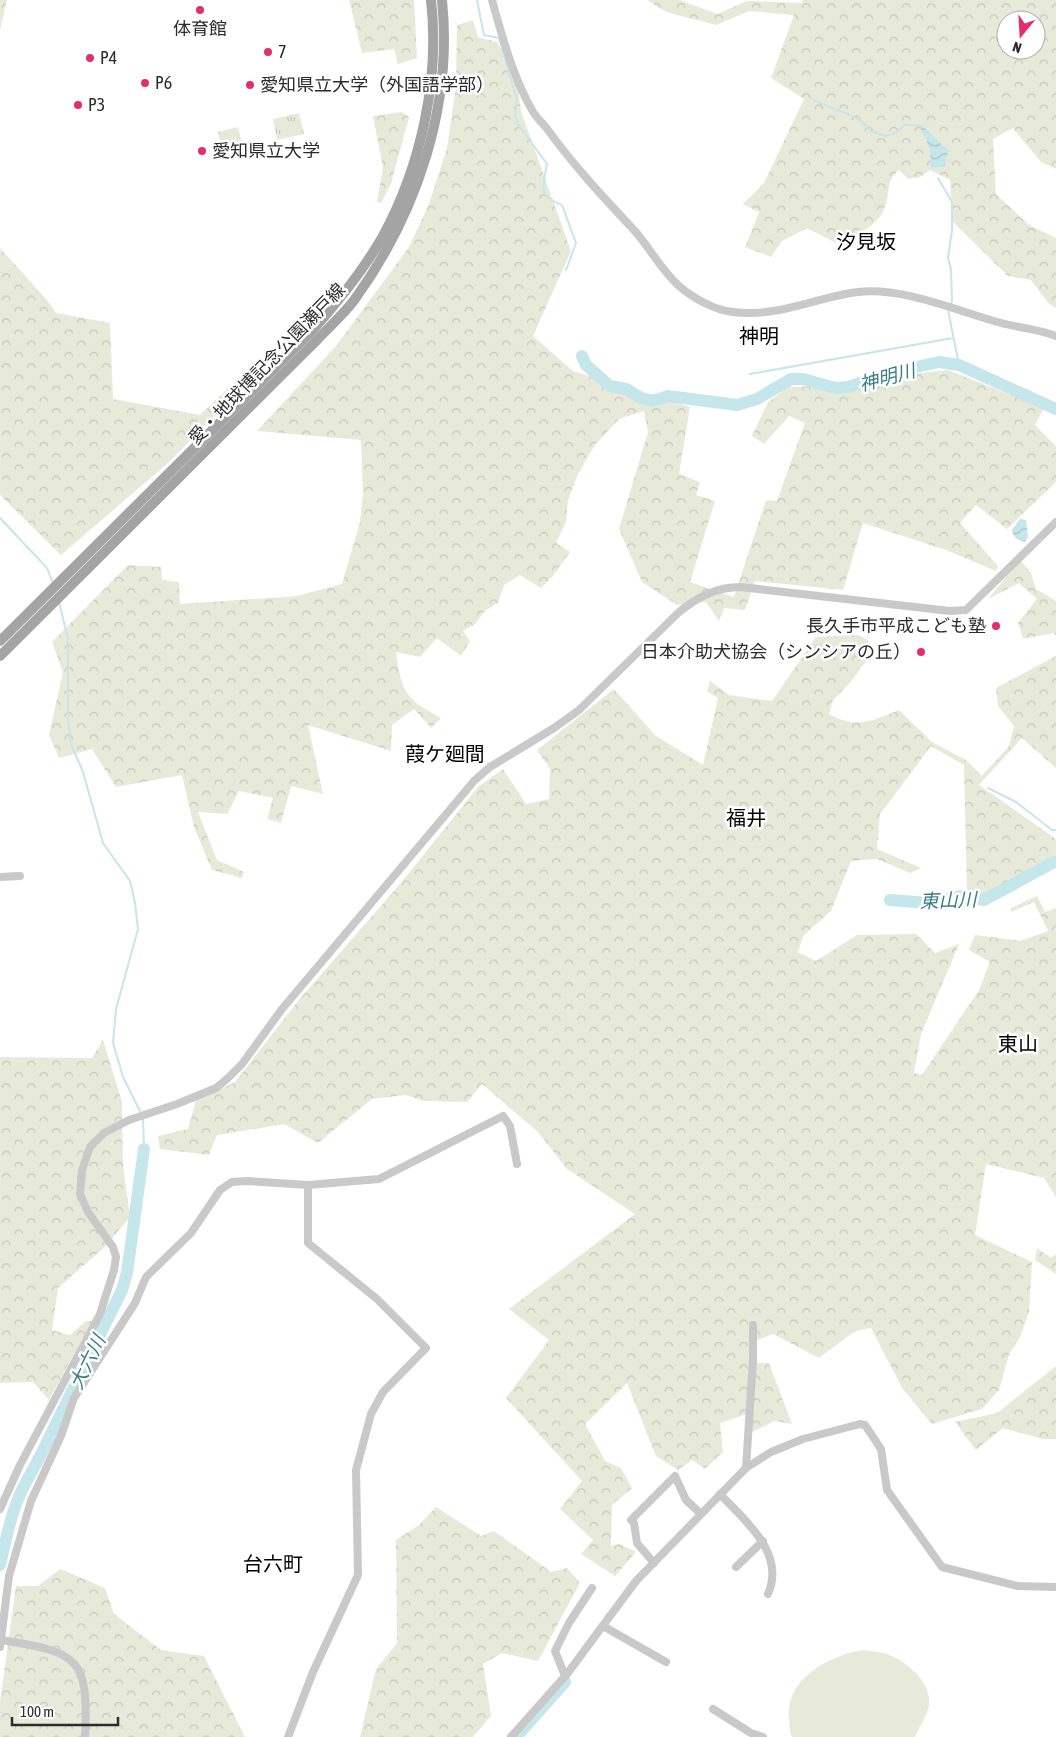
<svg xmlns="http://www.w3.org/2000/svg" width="1056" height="1737" viewBox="0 0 1056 1737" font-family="'Asap Condensed','Noto Sans JP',sans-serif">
<defs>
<pattern id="grass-tufts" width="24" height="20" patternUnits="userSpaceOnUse" patternTransform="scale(1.25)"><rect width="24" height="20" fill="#e7ead9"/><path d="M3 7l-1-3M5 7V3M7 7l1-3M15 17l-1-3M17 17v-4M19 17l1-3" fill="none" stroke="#c6c9ba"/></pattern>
<pattern id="forest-crowns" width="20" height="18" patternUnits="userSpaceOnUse" patternTransform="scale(1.25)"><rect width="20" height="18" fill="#e7ead9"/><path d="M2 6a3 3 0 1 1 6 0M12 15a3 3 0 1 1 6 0" fill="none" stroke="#c6c9ba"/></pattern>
<pattern id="water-waves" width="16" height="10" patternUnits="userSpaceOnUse" patternTransform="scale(1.25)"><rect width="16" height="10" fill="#c5e6ea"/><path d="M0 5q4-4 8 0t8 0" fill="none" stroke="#a9c5c9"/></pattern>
</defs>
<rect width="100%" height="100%" fill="#fff"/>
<g fill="url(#grass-tufts)">
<polygon points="299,113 304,134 277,140 273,119"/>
<polygon points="238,127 243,148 223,153 218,132"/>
</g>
<g fill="url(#forest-crowns)" fill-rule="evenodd">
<polygon points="0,0 7,0 0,30"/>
<polygon points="349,0 414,0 417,58 398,64 394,49 362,53"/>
<path d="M647,0H680L717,14L747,1L802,3V0H1056V169L1041,162L1013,128L993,139L996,194L1029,225L1056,238V308L1049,304L1031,280L1008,276L952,221L950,180L930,170L920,177L908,179L899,170C885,183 891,188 886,204C879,228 856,234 836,243L807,228L782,241L771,257L745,247L759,212L743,204L764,183L804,99L771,78L794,15L749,11L716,25L666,12ZM1006,20H1036V50H1006Z"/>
<path d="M473,20L478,37L497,42L516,74L521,111L571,251L533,336L573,371L690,407L679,474L700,482L696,495L715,501L690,582L734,597L766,500L777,501L805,423L789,416L764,444L752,436L768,402L788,387L818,386L836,392L874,385L911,374L948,370L1044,408L1035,425L1056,446V482L1007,529L976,505L960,523L998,566L996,571L946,550L863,523L843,590L755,581L745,610L724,608L719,621L706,602L677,605L642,582L619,529L648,432L644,411L619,419L595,445L578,474L568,500L566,522L556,543L570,552L553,576L541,588L520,575L504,585L498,603L485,611L475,624L463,631L470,641L461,656L437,638L420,657L396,652C402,692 404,698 441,718L431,728L414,709L392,725L391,751L308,725L323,794L291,786L281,823L267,819L273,798L239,791L227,814L198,812L217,860L244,872L242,878L212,870L194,827L182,775L116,787L92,749L59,758L49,735L63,672L52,642L128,565L161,567L162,580L179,582L180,604L297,596L342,584L360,522L363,495L361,440L257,431L336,346L409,247L429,204L447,148L456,86L457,25Z"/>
<polygon points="402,112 409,117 391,184 381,203 377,202 383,168 373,116"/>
<polygon points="0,248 47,300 56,313 110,323 113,399 200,415 240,377 250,380 168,463 61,555 0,495"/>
<polygon points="1020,560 1031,573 1036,589 1056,601 1056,636 1054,633 1023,639 1018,623 1037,599 1019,583 988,599"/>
<path d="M857,635L868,640L869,657L850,683L833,700L829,714C855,729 873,721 899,710L932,742L966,760L982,776L1009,746L1014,726L998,706L996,688L1056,656V768L1022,738L979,785L1056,839V854L986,894L967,891L964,765L931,746L880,814L877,849L921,868L910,873L877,859L851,861L831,911L803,936L798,952L816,961L857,935L916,934L935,953L959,944L921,1034L914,1073L922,1075L979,990L990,962L969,950L975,935L1021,941L1048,931L1034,902L1011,912V908L1037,896L1045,912L1056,908V1197L1044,1178L986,1164L975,1235L1032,1262L1029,1312L1020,1337L1009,1355L999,1390L982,1409L932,1424L902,1388L871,1328L855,1331L819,1358L773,1334L749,1343V1363H769L792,1424L775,1421L752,1432L747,1414L720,1423L723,1452L705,1469L692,1460L678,1470L656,1456L627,1383L585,1424L605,1461L621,1468L632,1488L612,1505L611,1546L619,1544L636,1552L615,1576L581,1554L593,1540L560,1509L582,1481L506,1398L549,1340L509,1309L635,1214L567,1169L538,1132L482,1084L467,1102L423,1101L406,1095L372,1099L318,1143L284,1124L217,1135L209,1155L160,1149L158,1136L188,1129L196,1100L235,1082L298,1001L400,884L479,786L503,769L526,804L549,799L550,769L537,750L614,689L656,736L703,765L718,698L707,691L710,681L729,695L772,701L816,637Z"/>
<polygon points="103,1040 122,1102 123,1166 130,1217 106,1246 58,1288 52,1330 70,1335 86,1321 92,1321 49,1400 33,1382 0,1383 0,1057 92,1058"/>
<polygon points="1037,1248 1051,1258 1056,1254 1056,1274 1035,1260"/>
<polygon points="1056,1366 1056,1439 1043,1439 1003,1428 976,1450 955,1422 997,1413"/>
<polygon points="436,1507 481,1536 494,1531 551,1572 567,1568 580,1583 538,1661 502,1653 483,1664 491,1716 473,1737 360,1737 376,1669 397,1643 396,1540 419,1525"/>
<polygon points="60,1569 105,1588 114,1614 161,1650 204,1656 245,1737 0,1737 0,1702 16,1586 38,1586"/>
</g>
<path fill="#e7ead9" d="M864,1650C871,1651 880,1652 887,1654C906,1661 932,1682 929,1705C927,1716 919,1727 915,1737H792C789,1730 790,1725 789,1718C786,1677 831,1655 864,1650Z"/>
<g fill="url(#water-waves)">
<path d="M922,126C933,134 938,143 950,151L946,157L945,166L931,168C931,157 930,142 922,133Z"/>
<path d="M1020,519L1026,520L1028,537L1025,542C1017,541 1013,537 1012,530Z"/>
</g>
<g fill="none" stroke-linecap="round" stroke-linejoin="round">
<g stroke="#c5e6ea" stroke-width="2">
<path d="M477,0L484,35L499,38L517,100L515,116L518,124L547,164C543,186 537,196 562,205L576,243L566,270"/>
<polyline points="815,101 850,115 862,122 870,131 885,136 895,133 905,125 922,126"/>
<polyline points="938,178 952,202 952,230 948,258 951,269 952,301 950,306"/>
<polyline points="948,310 959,365"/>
<polyline points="750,374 953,338"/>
<polyline points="0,518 47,568 53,583"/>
<polyline points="59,602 68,639 68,717 71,744 83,772 103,843 130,881 135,903 138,929 116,1009 113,1043 123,1077 141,1113"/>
<polyline points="988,788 1016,802 1052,830 1056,830"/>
<polyline points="143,1117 144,1149"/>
</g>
<g stroke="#c5e6ea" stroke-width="12">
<polyline points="582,356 586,365 610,386 626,389 641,398 653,401 668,396 737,405 757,399 791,379 803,379 836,388 848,387 898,371 939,362 959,365 1056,409"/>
<polyline points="890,900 928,903 960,896 984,900 1056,861"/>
<path d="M0,1565C6,1539 12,1508 25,1484C33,1469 41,1456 48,1440L122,1290L127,1273L144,1149"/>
<polyline points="516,1737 565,1682"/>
</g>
<g stroke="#c9c9c9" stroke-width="8">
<path d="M492,0C502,36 513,77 532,110C536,118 543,123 548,130C574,166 604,198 634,230C650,248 661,270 679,286C693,298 714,310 733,312C777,318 816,297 858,292C904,287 957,311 1001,323C1020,328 1038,329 1056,336"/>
<polyline points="0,877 20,876"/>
<polyline points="746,1468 753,1360 753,1325"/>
<path d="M720,1494C745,1521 786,1553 768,1594"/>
<path d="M0,1509L20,1465L100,1314L114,1270L116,1257L113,1247L88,1212L80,1194L82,1170L90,1147L104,1133L129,1120L177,1104L216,1088L228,1078L242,1064L282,1009L474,781L490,767L554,728L579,710L678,613C697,597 716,587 741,587L950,611L966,610L1056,522"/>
<polyline points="654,1563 637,1543 634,1523 631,1520 675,1476 686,1500 701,1514"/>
<polyline points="736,1567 763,1541"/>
<polyline points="603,1626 666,1662"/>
<path d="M1,1640C78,1652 89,1657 85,1737"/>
<polyline points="0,1647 9,1576 31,1501 61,1436 74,1398 135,1303 146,1277 191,1233 220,1190 232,1182 247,1181 308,1185 379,1179 503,1116 510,1126 517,1164"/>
<polyline points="565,1676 555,1651 569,1623 592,1588"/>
<polyline points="713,1709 751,1733 763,1737"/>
<polyline points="288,1737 313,1672 358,1575 356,1470 371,1414 383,1392 426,1348 377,1299 308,1243 308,1185"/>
<polyline points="511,1737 567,1674 636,1581 746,1468 771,1452 803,1439 860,1424 865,1425 881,1449 887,1490 942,1567 1018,1586 1056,1587"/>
</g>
<g stroke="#a4a4a4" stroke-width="10">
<path d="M0,641L310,333C337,303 363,271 383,236C421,166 440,79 431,0"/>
<path d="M0,656L316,341C329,327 344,314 355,299C417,213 453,106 442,0"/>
</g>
</g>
<g fill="#e42d6d" stroke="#fff" stroke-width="2">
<circle cx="200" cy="10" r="5"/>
<circle cx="268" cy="52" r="5"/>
<circle cx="90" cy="58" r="5"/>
<circle cx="145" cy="83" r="5"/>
<circle cx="250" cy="85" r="5"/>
<circle cx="78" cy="105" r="5"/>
<circle cx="202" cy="151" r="5"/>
<circle cx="996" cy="626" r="5"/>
<circle cx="921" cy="652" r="5"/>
</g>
<g text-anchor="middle" stroke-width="5" stroke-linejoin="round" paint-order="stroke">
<g font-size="18" fill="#2c2c2c" stroke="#fff" text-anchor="start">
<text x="200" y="35" text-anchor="middle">体育館</text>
<text x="278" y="58">7</text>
<text x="100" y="64">P4</text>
<text x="155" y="89">P6</text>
<text x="260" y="91">愛知県立大学（外国語学部）</text>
<text x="88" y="111">P3</text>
<text x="212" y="157">愛知県立大学</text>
<text x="986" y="632" text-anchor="end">長久手市平成こども塾</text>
<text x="911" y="658" text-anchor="end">日本介助犬協会（シンシアの丘）</text>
</g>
<g font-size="18" fill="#2c2c2c" stroke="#fff">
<text transform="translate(267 364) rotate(-46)" y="6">愛・地球博記念公園瀬戸線</text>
</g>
<g font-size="19" font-style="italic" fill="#397e87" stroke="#fff">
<text transform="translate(887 377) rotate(-15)" y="7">神明川</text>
<text transform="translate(948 900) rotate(-2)" y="7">東山川</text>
<text transform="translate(87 1362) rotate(-64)" y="7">大六川</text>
</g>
<g font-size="20" fill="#000" stroke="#fff">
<text x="866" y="249">汐見坂</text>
<text x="759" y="343">神明</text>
<text x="445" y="761">葭ケ廻間</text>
<text x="746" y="825">福井</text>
<text x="1018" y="1051">東山</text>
<text x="273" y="1571">台六町</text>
</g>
</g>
<g transform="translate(1021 35) rotate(198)"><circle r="24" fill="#ffffff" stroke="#ababab"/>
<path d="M0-4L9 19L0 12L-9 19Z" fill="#e42d6d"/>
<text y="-8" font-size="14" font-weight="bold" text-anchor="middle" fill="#2c2c2c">N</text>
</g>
<path d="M12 1717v8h106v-8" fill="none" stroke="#2c2c2c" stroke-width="2.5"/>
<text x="20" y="1717" font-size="15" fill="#2c2c2c" stroke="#ffffff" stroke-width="4" paint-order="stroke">100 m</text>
</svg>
